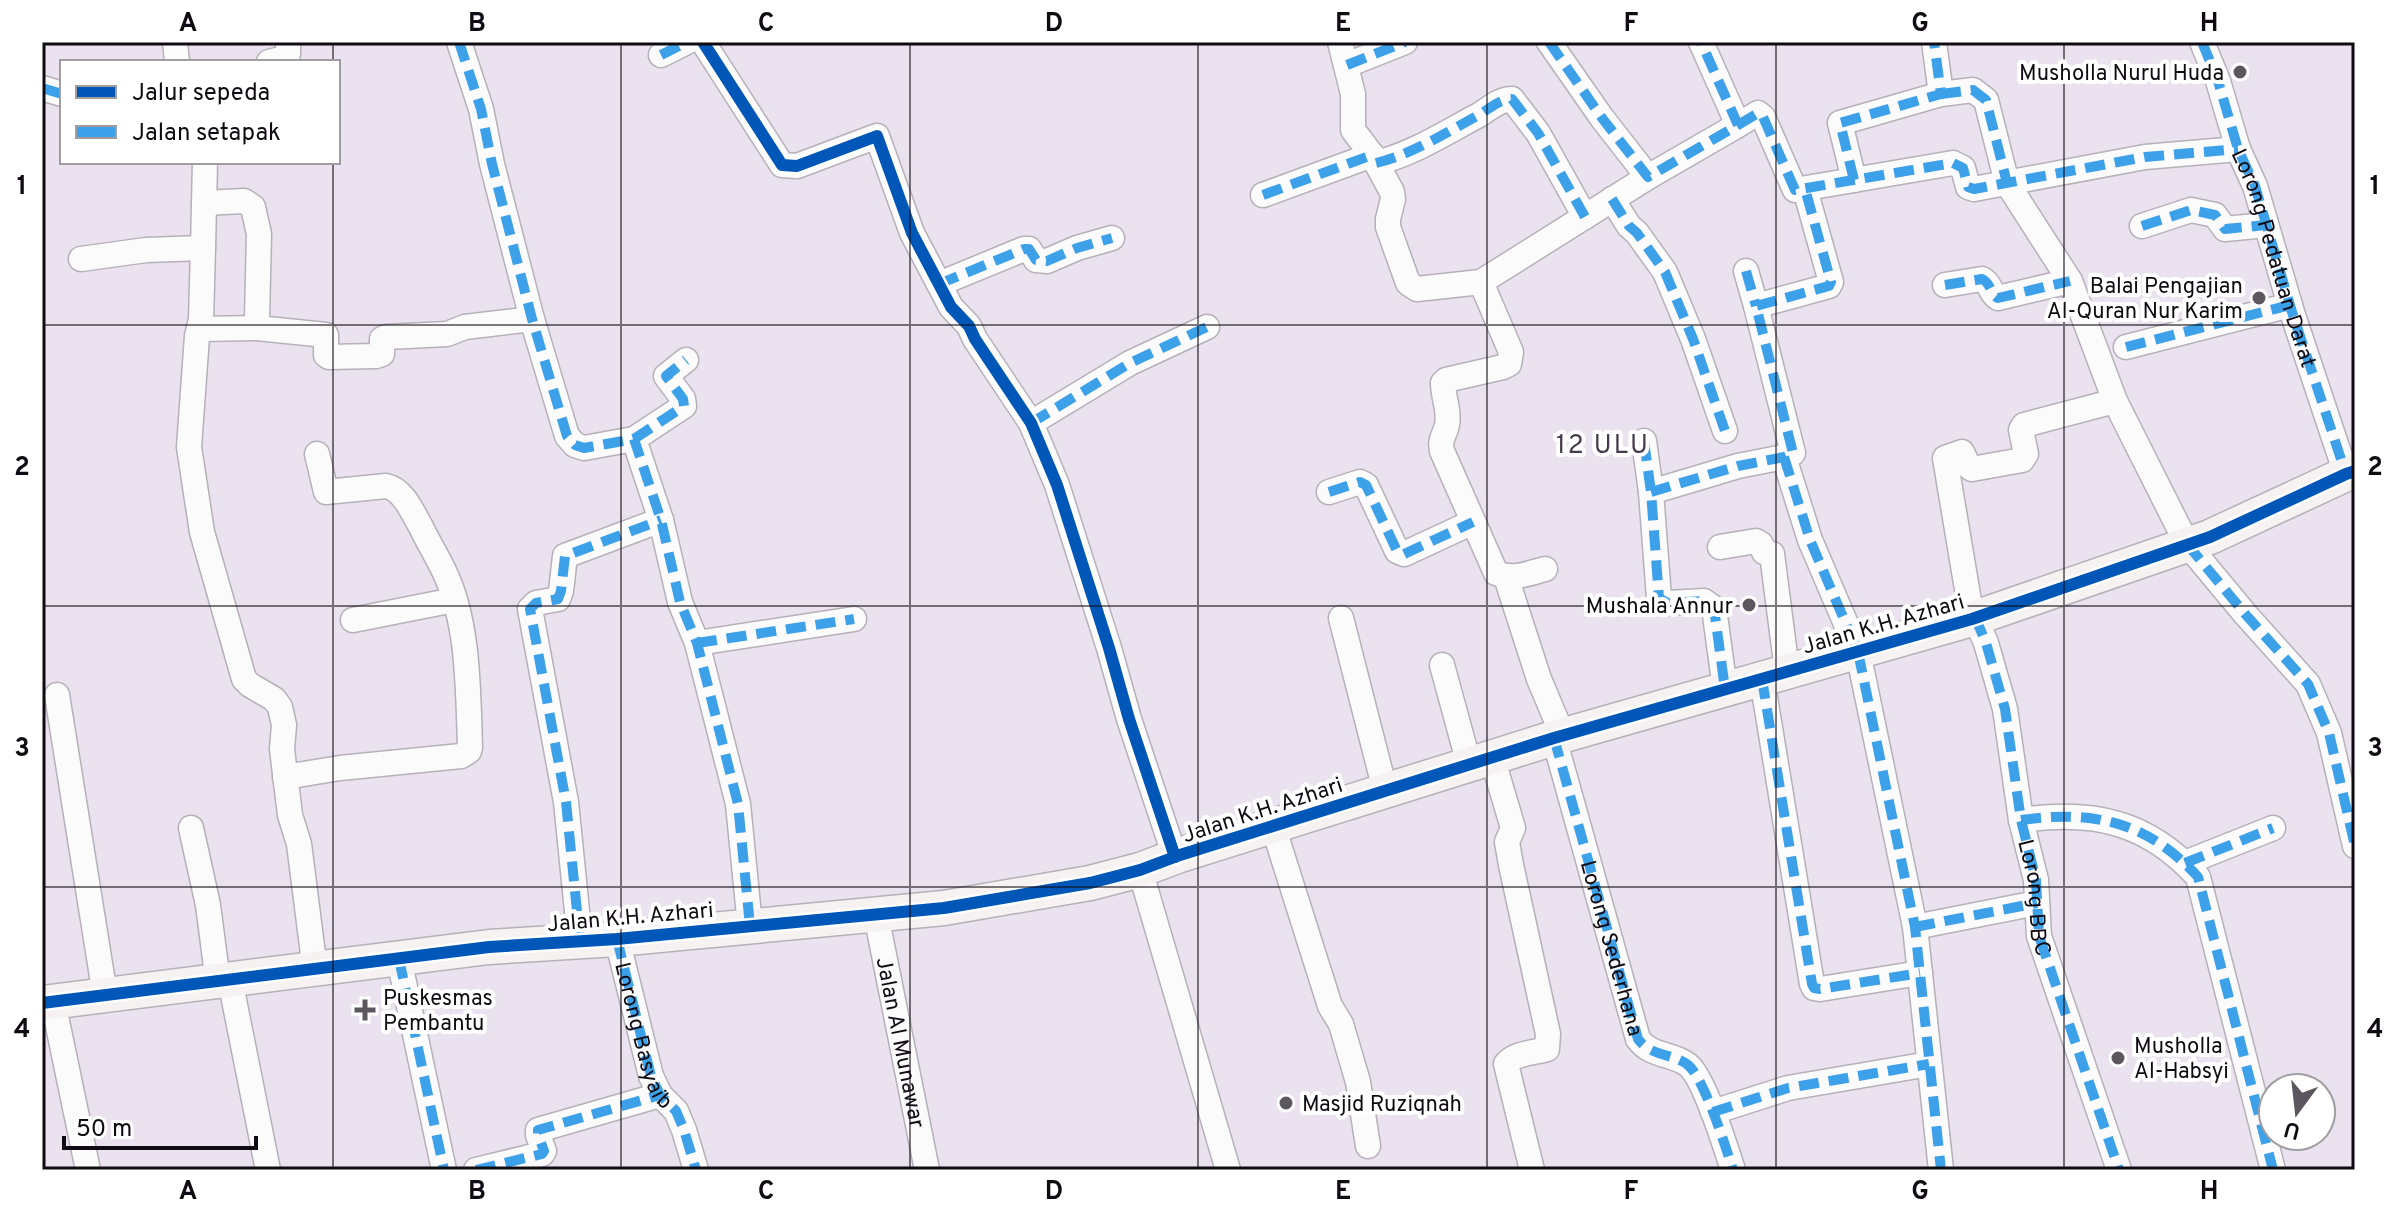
<svg xmlns="http://www.w3.org/2000/svg" width="2397" height="1212" viewBox="0 0 2397 1212" font-family="Overpass,sans-serif">
<rect width="100%" height="100%" fill="#eae2ee"/>
<g fill="none" stroke-linecap="round" stroke-linejoin="round">
<defs>
<g id="street">
<polyline points="175,42 177,62"/>
<polyline points="459,42 481,109 492,164 532,319 567,436 575,445 584,448 634,439 661,520 680,602 697,643 738,804 750,926"/>
<polyline points="703,42 782,165 797,166 877,136 912,233 951,307 969,326 975,339 1031,423 1057,485 1109,648 1129,719 1175,857"/>
<path d="M1340,42L1353,94V130L1372,155L1392,192L1393,199L1388,219V227L1408,283L1417,289L1481,282L1511,352L1509,364L1503,367L1446,380L1443,383C1443,397 1450,411 1447,425C1445,435 1439,439 1442,451L1496,573C1513,580 1527,574 1545,569"/>
<polyline points="1549,42 1602,118 1648,177"/>
<polyline points="2202,42 2218,81 2238,149 2255,186 2292,312 2346,474"/>
<polyline points="661,55 687,42"/>
<polyline points="269,62 285,58 288,54 288,42"/>
<polyline points="1347,65 1405,42"/>
<polyline points="42,88 62,94"/>
<polyline points="1941,94 1973,90 1986,100 2007,183 2070,281 2115,401"/>
<polyline points="1738,125 1758,113 1763,117 1795,190 1953,163 1963,168 1968,187 1974,189 2145,157 2238,149"/>
<path d="M1376,163C1413,154 1445,133 1479,115C1489,109 1499,99 1512,99L1538,133L1585,217"/>
<polyline points="1854,180 1840,123 1941,94 1934,42"/>
<polyline points="1263,195 1372,155"/>
<polyline points="1612,199 1629,226 1637,233 1665,272 1693,339 1725,431"/>
<polyline points="2142,226 2191,210 2215,215 2225,229 2266,225"/>
<polyline points="203,248 205,162"/>
<polyline points="81,259 146,250 203,248 201,320 197,336 189,447 202,532 244,679 250,685 274,699 280,707 284,725 282,749 290,815 299,844 315,970"/>
<polyline points="1746,271 1756,306"/>
<polyline points="1481,282 1648,177 1738,125 1701,42"/>
<polyline points="939,284 1024,249 1029,249 1036,260 1047,261 1077,248 1112,238"/>
<path d="M1945,285L1982,279C1991,283 1990,294 1998,298L2070,281"/>
<polyline points="257,328 326,335 326,355 329,357 376,356 382,354 382,339 386,337 447,334 465,327 532,319"/>
<polyline points="199,329 257,328 257,319 259,234 253,207 244,201 204,203"/>
<polyline points="2126,347 2290,305"/>
<polyline points="1031,423 1130,363 1207,327"/>
<polyline points="634,439 684,406 683,399 666,376 686,360"/>
<polyline points="1644,441 1651,492 1659,598 1668,603 1704,601 1714,608 1725,689"/>
<polyline points="1784,457 1810,540 1858,652 1915,927 1941,1170"/>
<polyline points="1329,492 1360,482 1366,485 1397,551 1404,554 1473,522"/>
<polyline points="1651,492 1738,466 1784,457 1793,453 1756,306 1829,286 1831,282 1805,189"/>
<polyline points="1720,547 1756,541 1761,544 1764,552 1772,554 1787,671"/>
<polyline points="1506,577 1539,679 1563,736"/>
<path id="s1" d="M1975,617L1986,643L2005,709L2021,820L2036,880L2039,936L2119,1170"/>
<polyline points="1341,618 1385,790"/>
<polyline points="1972,619 1945,458 1962,452 1969,467 1972,469 2022,460 2026,454 2021,430 2024,425 2115,401 2187,544 2246,615 2308,684 2329,733 2355,846"/>
<polyline points="353,620 454,600"/>
<polyline points="697,643 854,619"/>
<polyline points="1442,665 1469,764"/>
<polyline points="1762,679 1812,984 1814,988 1820,989 1920,973"/>
<polyline points="57,695 105,995"/>
<path id="s2" d="M1554,738L1638,1039C1651,1057 1673,1053 1688,1065C1704,1078 1726,1148 1733,1170"/>
<path d="M1492,757L1513,828L1507,842L1511,865L1548,1034L1547,1049C1534,1053 1514,1053 1506,1064L1532,1170"/>
<path d="M285,777L340,768L461,756L469,751L470,747C468,691 469,622 444,571C437,556 428,542 421,527C413,513 403,489 386,486L326,492L317,454"/>
<path d="M2021,820C2093,810 2147,821 2198,877L2273,1170"/>
<polyline points="1273,826 1330,1006 1341,1024 1358,1082 1368,1146"/>
<polyline points="191,828 208,905 218,982"/>
<polyline points="2185,863 2273,828"/>
<polyline points="1140,870 1228,1170"/>
<path id="s3" d="M876,915L927,1170"/>
<polyline points="1915,927 2037,903"/>
<polyline points="617,939 651,1076 660,1095 676,1111 684,1130 696,1170"/>
<polyline points="580,941 566,802 530,609 536,603 558,599 561,591 565,556 661,520"/>
<polyline points="399,959 444,1170"/>
<polyline points="230,980 268,1170"/>
<polyline points="53,1002 88,1170"/>
<polyline points="1713,1112 1788,1088 1929,1064"/>
<polyline points="476,1170 542,1154 544,1151 538,1135 538,1130 660,1095"/>
</g>
<polyline id="secondary" points="42,1003 489,947 617,939 944,908 1090,883 1140,870 1180,855 1554,738 1972,619 2210,537 2346,474 2355,471"/>
</defs>
<use href="#street" stroke="#b6b0b9" stroke-width="27"/>
<use href="#secondary" stroke="#b6b0b9" stroke-width="37"/>
<use href="#street" stroke="#fcfbfc" stroke-width="24"/>
<use href="#secondary" stroke="#f6f2f1" stroke-width="34"/>
<g stroke="#3da1ea" stroke-width="10" stroke-dasharray="20 10" stroke-linecap="butt">
<polyline points="459,42 481,109 492,164 532,319 567,436 575,445 584,448 634,439 661,520 680,602 697,643 738,804 750,926"/>
<polyline points="1549,42 1602,118 1648,177 1738,125 1701,42"/>
<path id="s4" d="M2202,42L2218,81L2238,149L2255,186L2292,312L2346,474"/>
<polyline points="661,55 687,42"/>
<polyline points="1347,65 1405,42"/>
<polyline points="42,88 62,94"/>
<polyline points="1941,94 1973,90 1986,100 2007,183"/>
<polyline points="1738,125 1758,113 1763,117 1795,190 1953,163 1963,168 1968,187 1974,189 2145,157 2238,149"/>
<path d="M1376,163C1413,154 1445,133 1479,115C1489,109 1499,99 1512,99L1538,133L1585,217"/>
<polyline points="1854,180 1840,123 1941,94 1934,42"/>
<polyline points="1263,195 1372,155"/>
<polyline points="1612,199 1629,226 1637,233 1665,272 1693,339 1725,431"/>
<polyline points="2142,226 2191,210 2215,215 2225,229 2266,225"/>
<polyline points="1746,271 1756,306"/>
<polyline points="939,284 1024,249 1029,249 1036,260 1047,261 1077,248 1112,238"/>
<path d="M1945,285L1982,279C1991,283 1990,294 1998,298L2070,281"/>
<polyline points="2126,347 2290,305"/>
<polyline points="1031,423 1130,363 1207,327"/>
<polyline points="634,439 684,406 683,399 666,376 686,360"/>
<polyline points="1644,441 1651,492 1659,598 1668,603 1704,601 1714,608 1725,689"/>
<polyline points="1784,457 1810,540 1858,652 1915,927 1941,1170"/>
<polyline points="1329,492 1360,482 1366,485 1397,551 1404,554 1473,522"/>
<polyline points="1651,492 1738,466 1784,457 1793,453 1756,306 1829,286 1831,282 1805,189"/>
<polyline points="2187,544 2246,615 2308,684 2329,733 2355,846"/>
<polyline points="1975,617 1986,643 2005,709 2021,820 2036,880 2039,936 2119,1170"/>
<polyline points="697,643 854,619"/>
<polyline points="1762,679 1812,984 1814,988 1820,989 1920,973"/>
<path d="M1554,738L1638,1039C1651,1057 1673,1053 1688,1065C1704,1078 1726,1148 1733,1170"/>
<path d="M2021,820C2093,810 2147,821 2198,877L2273,1170"/>
<polyline points="2185,863 2273,828"/>
<polyline points="1915,927 2037,903"/>
<path id="s5" d="M617,939L651,1076L660,1095L676,1111L684,1130L696,1170"/>
<polyline points="580,941 566,802 530,609 536,603 558,599 561,591 565,556 661,520"/>
<polyline points="399,959 444,1170"/>
<polyline points="1713,1112 1788,1088 1929,1064"/>
<polyline points="476,1170 542,1154 544,1151 538,1135 538,1130 660,1095"/>
</g>
<defs>
<g id="cycleway">
<polyline points="703,42 782,165 797,166 877,136 912,233 951,307 969,326 975,339 1031,423 1057,485 1109,648 1129,719 1175,857"/>
<polyline points="42,1003 489,947 617,939 944,908 1090,883 1140,870 1180,855 1554,738 1972,619 2210,537 2346,474 2355,471"/>
</g>
</defs>
<use href="#cycleway" stroke="#fff" stroke-width="17"/>
<use href="#cycleway" stroke="#0057b8" stroke-width="12"/>
</g>
<path fill="none" stroke="#100b12" stroke-width="2" stroke-opacity="0.55" d="M333,42V62M621,42V1170M910,42V1170M1198,42V1170M1487,42V1170M1776,42V1170M2064,42V1170M333,162V1170M42,325H2355M42,606H2355M42,887H2355"/>
<g fill="#5c565f" stroke="#fff" stroke-width="3">
<circle cx="2240" cy="72" r="8"/>
<circle cx="2259" cy="298" r="8"/>
<circle cx="1749" cy="605" r="8"/>
<path d="M361 998h8v8h8v8h-8v8h-8v-8h-8v-8h8z"/>
<circle cx="2118" cy="1058" r="8"/>
<circle cx="1286" cy="1103" r="8"/>
</g>
<g text-anchor="middle" stroke-width="8" stroke-linejoin="round" paint-order="stroke">
<g font-size="22" fill="#100b12" stroke="#fff" text-anchor="end">
<text x="2224" y="80">Musholla Nurul Huda</text>
<text x="2243" y="293">Balai Pengajian<tspan x="2243" dy="25">Al-Quran Nur Karim</tspan></text>
<text x="1733" y="613">Mushala Annur</text>
<text x="383" y="1005" text-anchor="start">Puskesmas<tspan x="383" dy="25">Pembantu</tspan></text>
<text x="2134" y="1053" text-anchor="start">Musholla<tspan x="2134" dy="25">Al-Habsyi</tspan></text>
<text x="1302" y="1111" text-anchor="start">Masjid Ruziqnah</text>
</g>
<g font-size="22" fill="#100b12" stroke="#fff">
<text dy="8" stroke="none"><textPath href="#s4" startOffset="228">Lorong Pedatuan Darat</textPath></text>
<text transform="translate(1883 623) rotate(-16)" y="8">Jalan K.H. Azhari</text>
<text transform="translate(1262 809) rotate(-18)" y="8">Jalan K.H. Azhari</text>
<text dy="8" stroke="none"><textPath href="#s1" startOffset="288">Lorong BBC</textPath></text>
<text transform="translate(630 916) rotate(-5)" y="8">Jalan K.H. Azhari</text>
<text dy="8" stroke="none"><textPath href="#s2" startOffset="218">Lorong Sederhana</textPath></text>
<text dy="8" stroke="none"><textPath href="#s5" startOffset="100">Lorong Basyaib</textPath></text>
<text dy="8" stroke="none"><textPath href="#s3" startOffset="130">Jalan Al Munawar</textPath></text>
</g>
<g font-size="26" letter-spacing="2" fill="#463b4c" stroke="#fff">
<text x="1603" y="453">12 ULU</text>
</g>
</g>
<rect width="2397" height="1212" fill="none" stroke="#ffffff" stroke-width="88"/>
<rect x="60" y="60" width="280" height="104" fill="#ffffff" stroke="#9f9da0" stroke-width="2"/>
<rect x="76" y="86" width="40" height="12" fill="#0057b8" stroke="#9f9da0" stroke-width="2"/>
<text x="132" y="100" font-size="24" fill="#100b12">Jalur sepeda</text>
<rect x="76" y="126" width="40" height="12" fill="#3da1ea" stroke="#9f9da0" stroke-width="2"/>
<text x="132" y="140" font-size="24" fill="#100b12">Jalan setapak</text>
<g transform="translate(2297 1112) rotate(195)"><circle r="38" fill="#ffffff" stroke="#9f9da0" stroke-width="2"/>
<path d="M0-6L14 30L0 20L-14 30Z" fill="#5c565f"/>
<text y="-12" font-size="22" font-weight="bold" text-anchor="middle" fill="#100b12">U</text>
</g>
<path d="M64 1136v12h192v-12" fill="none" stroke="#100b12" stroke-width="4"/>
<text x="76" y="1136" font-size="24" fill="#100b12" stroke="#ffffff" stroke-width="6" paint-order="stroke">50 m</text>
<rect x="44" y="44" width="2309" height="1124" fill="none" stroke="#100b12" stroke-width="3"/>
<g font-size="26" text-anchor="middle" font-weight="bold" fill="#100b12">
<text x="188" y="31">A</text>
<text x="477" y="31">B</text>
<text x="766" y="31">C</text>
<text x="1054" y="31">D</text>
<text x="1343" y="31">E</text>
<text x="1631" y="31">F</text>
<text x="1920" y="31">G</text>
<text x="2209" y="31">H</text>
<text x="22" y="194">1</text>
<text x="2375" y="194">1</text>
<text x="22" y="475">2</text>
<text x="2375" y="475">2</text>
<text x="22" y="756">3</text>
<text x="2375" y="756">3</text>
<text x="22" y="1037">4</text>
<text x="2375" y="1037">4</text>
<text x="188" y="1199">A</text>
<text x="477" y="1199">B</text>
<text x="766" y="1199">C</text>
<text x="1054" y="1199">D</text>
<text x="1343" y="1199">E</text>
<text x="1631" y="1199">F</text>
<text x="1920" y="1199">G</text>
<text x="2209" y="1199">H</text>
</g>
</svg>
